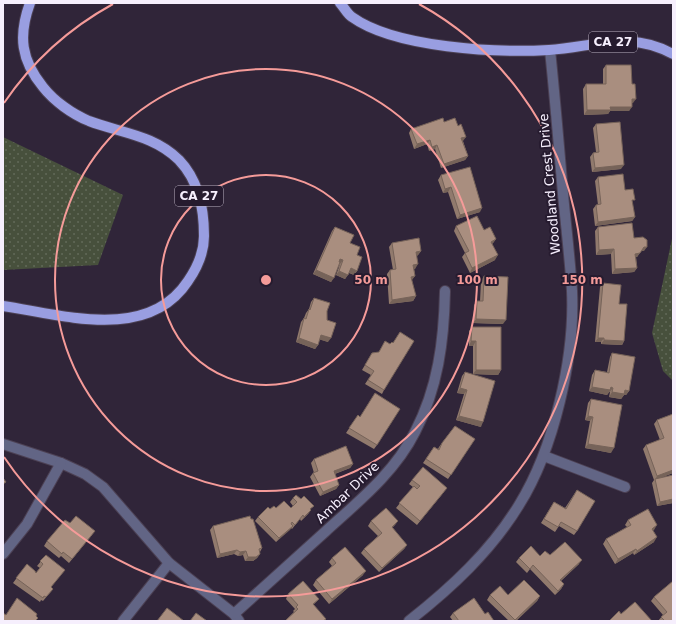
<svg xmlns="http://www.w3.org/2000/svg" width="676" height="624" viewBox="0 0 676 624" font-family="'DejaVu Sans',sans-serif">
<defs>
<pattern id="grass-dots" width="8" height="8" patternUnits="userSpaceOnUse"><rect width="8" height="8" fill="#47503c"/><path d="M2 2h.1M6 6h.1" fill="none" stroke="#626a59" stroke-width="1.8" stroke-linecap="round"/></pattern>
</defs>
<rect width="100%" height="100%" fill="#302539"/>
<g fill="url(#grass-dots)">
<polygon points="3,137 123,195 98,265 3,270"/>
<polygon points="673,234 673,381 663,371 652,333"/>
</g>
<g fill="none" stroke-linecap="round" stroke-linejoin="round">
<defs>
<g id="street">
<polyline points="3,444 61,463 85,474 103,487 169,563 234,614 239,621"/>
<polyline points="544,456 625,487"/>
<polyline points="3,554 27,524 61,463"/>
<path d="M234,614C265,586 296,558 326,531C359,501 395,472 415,432C438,388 444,341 445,291"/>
<polyline points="123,621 169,563"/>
<path d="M409,621C451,588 491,551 519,505C554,449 575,357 572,291C570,259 566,226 563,194C559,146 555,98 550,50"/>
</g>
<g id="primary">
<path d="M340,3C344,7 347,14 352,17C395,48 497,53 549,50C594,47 630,30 673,54"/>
<path d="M3,306C63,315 148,342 188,281C197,268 204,252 204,236C204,208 199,181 179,160C154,135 121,133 89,121C72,114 54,101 43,87C21,60 18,36 30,3"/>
</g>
</defs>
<use href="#street" stroke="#4c4154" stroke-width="12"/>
<use href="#primary" stroke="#4c4154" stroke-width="12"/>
<use href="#street" stroke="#626585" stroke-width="10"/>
<use href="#primary" stroke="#999ee1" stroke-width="10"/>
</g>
<g fill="#917a6d">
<polygon points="606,65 633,103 632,103 629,111 610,111 608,114 584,115 583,89 586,84 603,84 603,69"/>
<polygon points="444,122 458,126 468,156 465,160 441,168 435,149 429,151 427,144 414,149 409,133 411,129"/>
<polygon points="596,124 621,169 592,172 590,157 593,153 596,152 593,128"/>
<polygon points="441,175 480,212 457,219 448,192 443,193 438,180"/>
<polygon points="598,177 625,190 632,203 635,217 632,221 595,226 593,209 596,205 598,205 595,181"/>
<polygon points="456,226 484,230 496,239 493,243 492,244 495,260 470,273 462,257 465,253 454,231"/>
<polygon points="335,227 350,243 357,255 357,271 354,275 349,273 345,279 336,275 340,264 331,282 313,274 332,231"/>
<polygon points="598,227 634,238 644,251 641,251 637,257 636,257 637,268 634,272 612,274 611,254 596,255 595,231"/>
<polygon points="392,243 421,251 418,255 417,256 415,269 414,269 415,276 411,280 416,296 413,301 389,304 387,274 390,270 393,270 389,247"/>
<polygon points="484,276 503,324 473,323 474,305 477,301 480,301 481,281"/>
<polygon points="603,283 619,304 624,341 622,345 601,344 601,342 595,342 600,287"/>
<polygon points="314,298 327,311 328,342 319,339 318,345 315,349 296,342 301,322 304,318 306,313 309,309 311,302"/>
<polygon points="472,327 501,370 498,375 473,374 473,346 469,346 469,331"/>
<polygon points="385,341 384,390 382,394 365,384 371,375 362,370 372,353 379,352"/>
<polygon points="612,353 629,391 626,395 624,395 621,399 609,397 610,392 609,392 607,395 589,391 592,375 595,370 607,372 610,357"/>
<polygon points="465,372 481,427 456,420 464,394 457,393 462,376"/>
<polygon points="591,399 611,453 585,448 590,421 585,420 588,403"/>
<polygon points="673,414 673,473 660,478 673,475 673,503 657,506 652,483 654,480 643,449 646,445 660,440 654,424 657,420"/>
<polygon points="358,415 377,445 374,449 346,433"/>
<polygon points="455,426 475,439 448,479 423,463 434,447 438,449 439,447"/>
<polygon points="314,459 353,464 350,468 335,474 339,485 336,489 320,496 310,477 313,473 314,473 311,463"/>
<polygon points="412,480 444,492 417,525 396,508 413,487 409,484"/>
<polygon points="577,490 577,531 574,535 559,526 555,532 541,523 554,502 565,508"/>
<polygon points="293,498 311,510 308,514 301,521 300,519 292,529 291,528 276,542 255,521 258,517 270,509 291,508 293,506 290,502"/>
<polygon points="628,520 654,530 653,530 654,542 634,555 633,553 615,564 603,544 606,539 627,527 625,525"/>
<polygon points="371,521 398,521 395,525 392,528 407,545 404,549 379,572 361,553 364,549 378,536 368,526"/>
<polygon points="70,523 92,535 69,563 61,556 59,558 44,546 47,541"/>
<polygon points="213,526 262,548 260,552 260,554 257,558 253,561 245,561 243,555 238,556 234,554 217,558 210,530"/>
<polygon points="46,555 51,588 53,589 43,601 41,600 40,602 13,583 27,564 36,573 40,568 37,566"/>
<polygon points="550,555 579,564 561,581 564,584 561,589 555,595 530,569 527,573 516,562 519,558"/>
<polygon points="332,558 363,575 329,604 313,585 316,580 332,566 329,562"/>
<polygon points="673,581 673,621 658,621 663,615 651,601 654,597"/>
<polygon points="288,594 319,599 313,605 326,619 324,621 285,621 294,612 293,611 295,609 286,599"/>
<polygon points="490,595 508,595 540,596 537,601 516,621 509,621 487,600"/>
<polygon points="453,613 485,614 494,621 453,621 450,617"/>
</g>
<g fill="#766359">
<polygon points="632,99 636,99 633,103 629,103"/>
<polygon points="610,107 632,107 629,111 610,111 608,114 584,115 587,110"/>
<polygon points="466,137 463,141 458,143 461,138"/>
<polygon points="430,140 427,144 414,149 417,144"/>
<polygon points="437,145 435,149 429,151 432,147"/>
<polygon points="468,156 465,160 441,168 444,164"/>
<polygon points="624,165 621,169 592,172 595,168"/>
<polygon points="451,187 448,192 443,193 445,189"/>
<polygon points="482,208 480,212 457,219 460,215"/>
<polygon points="635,217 632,221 595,226 598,222"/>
<polygon points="496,239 493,243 488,246 491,242"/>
<polygon points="644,247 647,247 644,251 641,251"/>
<polygon points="614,249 611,254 596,255 599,250"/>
<polygon points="421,251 418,255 413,256 416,252"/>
<polygon points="640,253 637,257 633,258 635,254"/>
<polygon points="498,255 495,260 470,273 472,268"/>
<polygon points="340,259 343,260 340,264 337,263"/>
<polygon points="418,264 415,269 410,270 413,265"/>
<polygon points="351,268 357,271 354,275 348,272"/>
<polygon points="637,268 634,272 612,274 615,269"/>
<polygon points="316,270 334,278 331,282 313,274"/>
<polygon points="339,271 348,275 345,279 336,275"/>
<polygon points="415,276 412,280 408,281 411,277"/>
<polygon points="416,296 413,301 389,304 392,300"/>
<polygon points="476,319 506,320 503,324 473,323"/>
<polygon points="321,335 331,338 328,342 318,339"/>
<polygon points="299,338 318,345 315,349 296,342"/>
<polygon points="598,338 604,338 601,342 595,342"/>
<polygon points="604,340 624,341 622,345 601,344"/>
<polygon points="471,341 476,341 473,346 469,346"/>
<polygon points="476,370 501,370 498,375 473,374"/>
<polygon points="592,387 611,387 613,388 607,395 589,391"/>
<polygon points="460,388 467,390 464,394 457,393"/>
<polygon points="625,390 629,391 626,395 624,395 621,399 609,397 612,392"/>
<polygon points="459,416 483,422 481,427 456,420"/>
<polygon points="588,416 593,417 590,421 585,420"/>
<polygon points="588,444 614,448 611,453 585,448"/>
<polygon points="353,464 350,468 331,475 334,471"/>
<polygon points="673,470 673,473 655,480 657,476"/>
<polygon points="339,485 336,489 320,496 323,492"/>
<polygon points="673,499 673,503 657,506 660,502"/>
<polygon points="311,510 308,514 301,521 304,517"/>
<polygon points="657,525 654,530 649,533 652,529"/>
<polygon points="293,526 290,530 276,542 279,538"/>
<polygon points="657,537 654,542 634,555 637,551"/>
<polygon points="407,545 404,549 379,572 382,568"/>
<polygon points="636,549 633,553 615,564 618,559"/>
<polygon points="237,550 234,554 217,558 220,554"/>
<polygon points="246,551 243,555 238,556 240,552"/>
<polygon points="260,554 257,558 253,561 245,561 248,557"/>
<polygon points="582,560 579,564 557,584 560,580"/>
<polygon points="366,571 363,575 329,604 332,599"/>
<polygon points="564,584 561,589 555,595 558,591"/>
<polygon points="540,596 537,601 516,621 515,621"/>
</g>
<g fill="#a98e7f" stroke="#766359">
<polygon points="606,65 631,65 632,84 635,84 636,99 632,99 632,107 610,107 611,110 587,110 586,84 606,84"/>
<polygon points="443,118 444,122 455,118 458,126 461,124 466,137 461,138 468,156 444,164 437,145 432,147 430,140 417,144 411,129"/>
<polygon points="620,122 624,165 595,168 593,153 599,152 596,124"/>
<polygon points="470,167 482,208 460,215 451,187 445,189 441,175"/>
<polygon points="623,174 625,190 633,189 635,200 632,200 635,217 598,222 596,205 601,204 598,177"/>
<polygon points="477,216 484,230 490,227 496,239 491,242 498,255 472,268 465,253 469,251 456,226"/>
<polygon points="632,223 634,238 643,237 647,240 647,247 644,247 640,253 635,254 637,268 615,269 614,249 599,250 598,227"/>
<polygon points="335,227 354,235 350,243 360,247 357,255 362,257 357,271 351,268 348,275 339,271 343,260 340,259 339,262 340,262 334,278 316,270"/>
<polygon points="419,238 421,251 416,252 418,264 413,265 415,276 411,277 416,296 392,300 390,270 396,269 392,243"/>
<polygon points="484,276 508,277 506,320 476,319 477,301 483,301"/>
<polygon points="603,283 621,285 619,304 627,304 624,341 604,340 604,338 598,338"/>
<polygon points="314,298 330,303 327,311 327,320 336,323 331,338 321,335 318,345 299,338 304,318 306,319 309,309 310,310"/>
<polygon points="472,327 501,327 501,370 476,370 476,341 471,341"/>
<polygon points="400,332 414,341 384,390 368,380 374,371 365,365 372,353 379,352 385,341 390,344 392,342 393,343"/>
<polygon points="612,353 635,357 629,391 625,390 624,394 612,392 613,388 611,387 610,390 592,387 595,370 609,373"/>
<polygon points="465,372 495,381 483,422 459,416 467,390 460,388"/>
<polygon points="375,393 400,409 377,445 349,428 358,415 360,417"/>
<polygon points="591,399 622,405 614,448 588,444 593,417 588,416"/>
<polygon points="673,414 673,470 657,476 646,445 664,438 657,420"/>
<polygon points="455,426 475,439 451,475 426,459 434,447 439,450 442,443"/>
<polygon points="346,446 353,464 334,471 339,485 323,492 313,473 318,471 314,459"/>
<polygon points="423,467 447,488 420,521 399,503 414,486 417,489 420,486 412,480"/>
<polygon points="673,475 673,499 660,502 655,479"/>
<polygon points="3,478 6,482 3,484"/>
<polygon points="577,490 595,501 577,531 561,522 558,527 544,519 554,502 566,509"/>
<polygon points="296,495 301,499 304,496 314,506 310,509 311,510 304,517 303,515 295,525 292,522 291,524 293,526 279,538 258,517 268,507 270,509 274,506 276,508 284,501 291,508 297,502 293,498"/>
<polygon points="386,508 398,521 392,527 407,545 382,568 364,549 382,533 371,521"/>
<polygon points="648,509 657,525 652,529 657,537 637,551 636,549 618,559 606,539 631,525 628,520"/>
<polygon points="76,516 95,531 72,559 63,552 62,554 47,541 65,520 70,523"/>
<polygon points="250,516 251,519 253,519 262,548 259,549 260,554 256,557 248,557 246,551 240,552 237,550 220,554 213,526"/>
<polygon points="565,542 582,560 560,580 564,584 558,591 533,565 530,569 519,558 531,546 540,556 545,551 550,555"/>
<polygon points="345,547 366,571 332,599 316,580 336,563 332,558"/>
<polygon points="46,555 65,570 51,587 53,589 46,597 44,596 43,598 16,578 27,564 35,571 36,573 43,564 40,561"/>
<polygon points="524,580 540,596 515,620 490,595 500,586 508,595"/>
<polygon points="303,581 319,599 313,604 326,619 323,621 285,621 298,609 296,607 298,605 288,594"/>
<polygon points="673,581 673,621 665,621 661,617 667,612 654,597"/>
<polygon points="17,598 37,614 36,616 38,618 35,621 3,621 3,613 6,615"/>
<polygon points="474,598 485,614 488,612 494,621 459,621 453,613"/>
<polygon points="635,602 652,621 609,621 619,611 621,614"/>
<polygon points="167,608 184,621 157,621"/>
<polygon points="196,613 207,621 190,621"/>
</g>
<g fill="none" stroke="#f59b99" stroke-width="2">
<circle cx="266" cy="280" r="105"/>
<circle cx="266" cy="280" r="211"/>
<path d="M4 103A316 316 0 0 1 113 4M419 4A316 316 0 1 1 4 457"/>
</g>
<g text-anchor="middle" stroke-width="4" stroke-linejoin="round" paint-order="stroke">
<g fill="#261b2f" stroke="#b8afbf" stroke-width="1">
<rect x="589" y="32" width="48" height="20" rx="3"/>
<rect x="175" y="186" width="48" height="20" rx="3"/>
</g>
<g font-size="12" font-weight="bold" fill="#f6effd">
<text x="613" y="46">CA 27</text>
<text x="199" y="200">CA 27</text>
</g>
<g font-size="13" fill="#f6effd" stroke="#261b2f">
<text transform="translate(549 184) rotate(-95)" y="5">Woodland Crest Drive</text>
<text transform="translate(347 492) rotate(-44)" y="5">Ambar Drive</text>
</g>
</g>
<circle cx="266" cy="280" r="6" fill="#f59b99" stroke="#261b2f" stroke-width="2"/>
<g font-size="12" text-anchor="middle" font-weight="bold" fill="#f59b99" stroke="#261b2f" stroke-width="4" stroke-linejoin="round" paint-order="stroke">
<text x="371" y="284">50 m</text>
<text x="477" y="284">100 m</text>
<text x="582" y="284">150 m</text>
</g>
<rect width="676" height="624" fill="none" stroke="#f6effd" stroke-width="8"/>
</svg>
